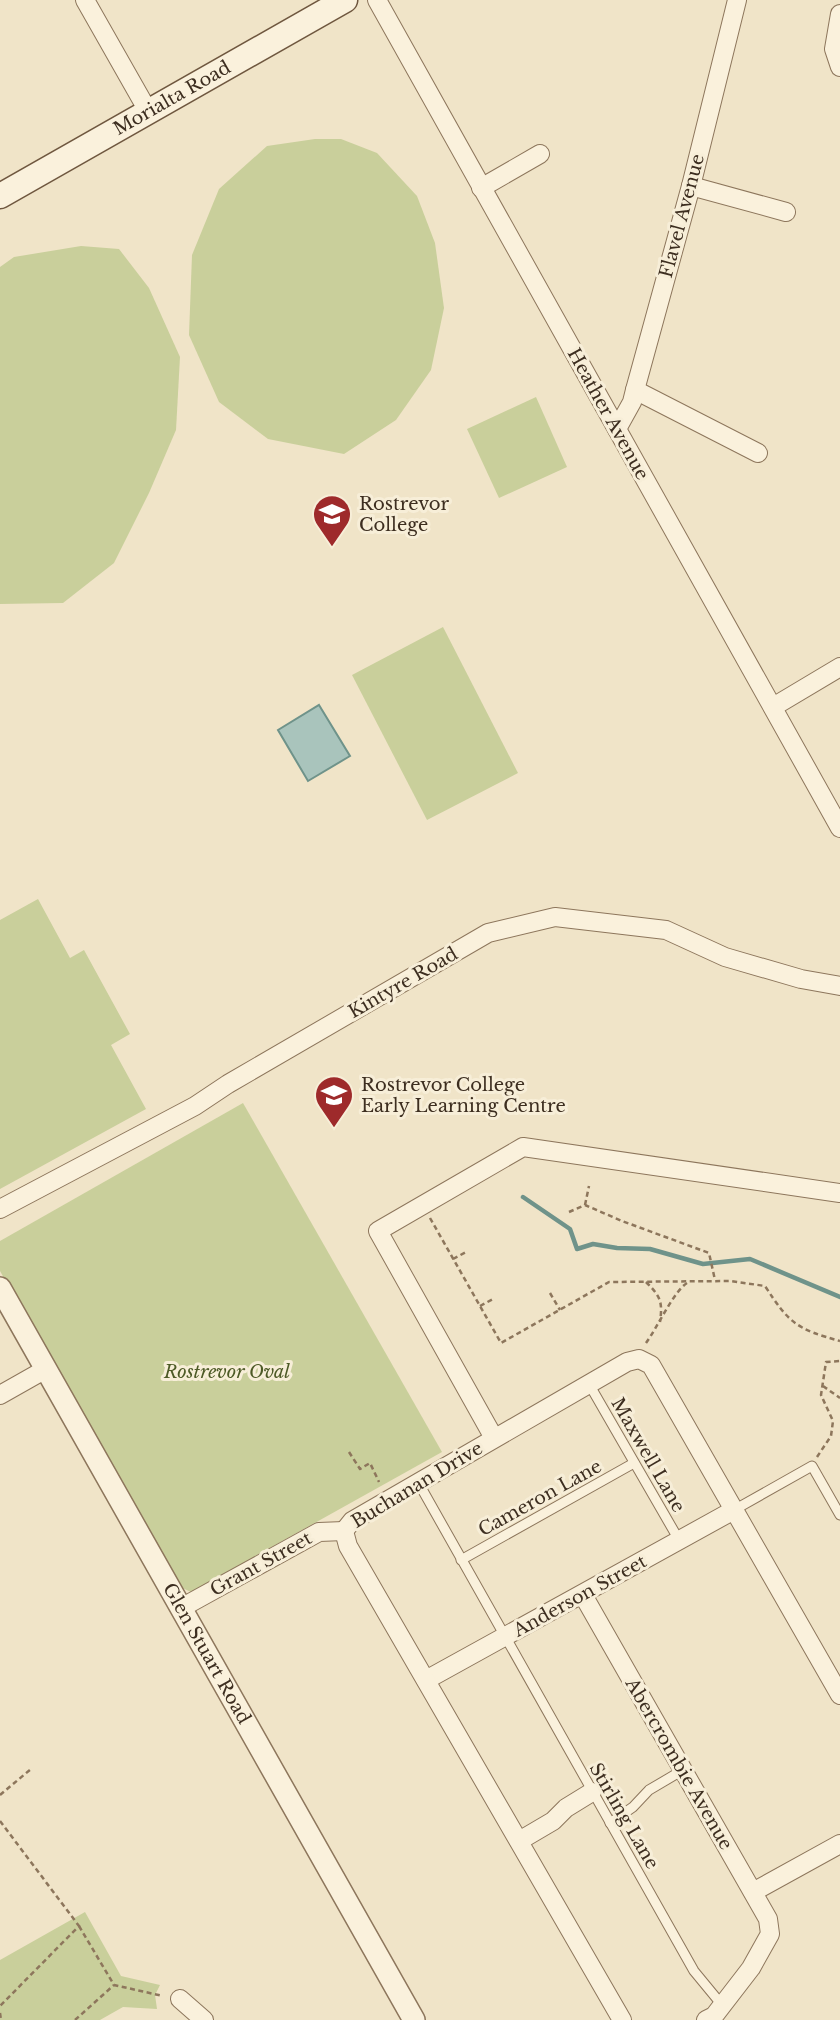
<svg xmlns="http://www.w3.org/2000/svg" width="840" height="2020" viewBox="0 0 840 2020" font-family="'Libre Baskerville',serif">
<rect width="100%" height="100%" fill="#f0e4c8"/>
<g fill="#c9cf9b">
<polygon points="315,139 341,139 377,153 417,196 435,243 444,308 431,370 396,420 344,454 268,439 219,402 189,335 192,255 219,189 267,146"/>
<polygon points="81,246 119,249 149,288 180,357 176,430 149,493 114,563 63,603 0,604 0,267 14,257"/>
<polygon points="536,397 567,467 499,498 467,429"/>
<polygon points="443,627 518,773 427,820 352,675"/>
<polygon points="38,899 70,958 84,950 130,1034 111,1045 146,1109 0,1189 0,920"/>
<polygon points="243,1103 442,1452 191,1592 178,1586 0,1271 0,1241"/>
<polygon points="85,1912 121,1976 160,1985 155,1995 157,2009 123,2007 100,2020 0,2020 0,1960"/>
</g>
<polygon fill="#a9c4bc" stroke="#6f938a" stroke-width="2" points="319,705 350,756 308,781 278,730"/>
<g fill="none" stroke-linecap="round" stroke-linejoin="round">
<polyline stroke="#6f938a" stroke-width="4.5" points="523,1197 570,1229 577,1249 593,1244 617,1248 650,1249 703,1264 750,1259 840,1297"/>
<defs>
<g id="service">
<polyline points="589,1384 679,1540"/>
<polyline points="418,1482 694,1971 722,2005"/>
<polyline points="734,1510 812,1466 840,1515"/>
<polyline points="461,1560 634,1463"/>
<polyline points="610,1823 633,1807 649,1790 683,1770"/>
</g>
<g id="minor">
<polyline points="85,0 148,111"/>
<polyline points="377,0 840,828"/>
<polyline points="840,14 834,49 840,67"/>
<polyline points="691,186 786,212"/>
<polyline points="481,188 540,154"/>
<polyline points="635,390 758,453"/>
<polyline points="617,429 632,402 635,390 691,186 737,0"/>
<polyline points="773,707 840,667"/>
<polyline points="0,1209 195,1106 228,1084 488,933 555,917 666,930 725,957 801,979 840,986"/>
<polyline points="0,1395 46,1369"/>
<polyline points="494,1438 378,1231 523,1147 840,1193"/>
<polyline points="583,1595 768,1919 770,1934 751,1968 714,2016 706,2020"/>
<polyline points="181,1608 319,1532 344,1531"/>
<polyline points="426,1680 734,1510"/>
<polyline points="519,1841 553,1821 566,1808 592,1792"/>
<polyline points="753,1892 840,1844"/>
<polyline points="180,1999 204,2020"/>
<polyline points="622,2020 348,1546 344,1531 352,1521 627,1362 639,1359 651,1365 840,1695"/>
</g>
<g id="tertiary">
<path id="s1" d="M0,1288L414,2020"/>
</g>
<g id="secondary">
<path id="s2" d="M0,196L345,0"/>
</g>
</defs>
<use href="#service" stroke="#8d765c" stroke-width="11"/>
<use href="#minor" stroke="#8d765c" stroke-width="20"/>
<use href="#tertiary" stroke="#8d765c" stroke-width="24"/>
<use href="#secondary" stroke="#6f573f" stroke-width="27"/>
<g stroke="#8d765c" stroke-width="2.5" stroke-dasharray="5 3.5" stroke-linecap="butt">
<polyline points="585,1205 589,1186"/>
<polyline points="569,1212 585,1205 622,1221 709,1253 715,1280"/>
<path d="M430,1218L501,1343L609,1282L731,1281L765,1286C789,1323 796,1329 840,1341"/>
<polyline points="453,1259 468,1251"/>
<path d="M646,1282C660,1296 663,1301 660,1322"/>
<polyline points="550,1293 560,1310"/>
<polyline points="480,1306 495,1298"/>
<path d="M646,1343C657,1328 674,1291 687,1283"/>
<polyline points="823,1386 840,1398"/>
<polyline points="349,1452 360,1469 370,1463 379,1482"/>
<polyline points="817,1457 831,1436 833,1421 821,1395 826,1362 840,1361"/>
<polyline points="0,1795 31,1769"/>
<polyline points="0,1821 79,1926 0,2006"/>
<polyline points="79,1926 114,1985 163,1996"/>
<polyline points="0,2013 1,2020"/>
<polyline points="75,2020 114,1985"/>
</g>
<use href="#service" stroke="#faf1dc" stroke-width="9"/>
<use href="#minor" stroke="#faf1dc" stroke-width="18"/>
<use href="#tertiary" stroke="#faf1dc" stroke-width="21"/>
<use href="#secondary" stroke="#faf1dc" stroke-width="24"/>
</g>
<defs>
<symbol id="school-pin" viewBox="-11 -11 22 30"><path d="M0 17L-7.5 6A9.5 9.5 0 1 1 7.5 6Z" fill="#9e2a2b" stroke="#f7eed8"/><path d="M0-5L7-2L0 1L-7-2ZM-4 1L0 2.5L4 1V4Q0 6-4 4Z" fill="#fff"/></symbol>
</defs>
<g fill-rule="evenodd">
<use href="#school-pin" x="310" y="492" width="44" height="60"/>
<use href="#school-pin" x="312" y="1073" width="44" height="60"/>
</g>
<g text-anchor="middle" stroke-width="6" stroke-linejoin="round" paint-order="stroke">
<g font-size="18" fill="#3d2e20" stroke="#f7eed8">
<text dy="6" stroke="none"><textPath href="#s2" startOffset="198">Morialta Road</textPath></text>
<text transform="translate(682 216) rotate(-75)" y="6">Flavel Avenue</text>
<text transform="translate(608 414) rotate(61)" y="6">Heather Avenue</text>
<text transform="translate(403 983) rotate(-30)" y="6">Kintyre Road</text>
<text transform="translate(648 1455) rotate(60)" y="6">Maxwell Lane</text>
<text transform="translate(417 1485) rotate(-31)" y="6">Buchanan Drive</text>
<text transform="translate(540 1498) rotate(-29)" y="6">Cameron Lane</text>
<text transform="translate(261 1564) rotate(-29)" y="6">Grant Street</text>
<text transform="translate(580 1596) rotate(-29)" y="6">Anderson Street</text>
<text dy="6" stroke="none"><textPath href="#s1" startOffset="420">Glen Stuart Road</textPath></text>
<text transform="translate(679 1764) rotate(60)" y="6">Abercrombie Avenue</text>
<text transform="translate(624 1816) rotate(60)" y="6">Stirling Lane</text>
</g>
<g font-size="18" fill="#3d2e20" stroke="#f7eed8" text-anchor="start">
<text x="359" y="510">Rostrevor<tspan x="359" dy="21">College</tspan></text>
<text x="361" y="1091">Rostrevor College<tspan x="361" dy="21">Early Learning Centre</tspan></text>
</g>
<g font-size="18" font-style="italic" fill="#4d5a26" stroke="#f7eed8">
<text x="227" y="1378">Rostrevor Oval</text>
</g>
</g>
</svg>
